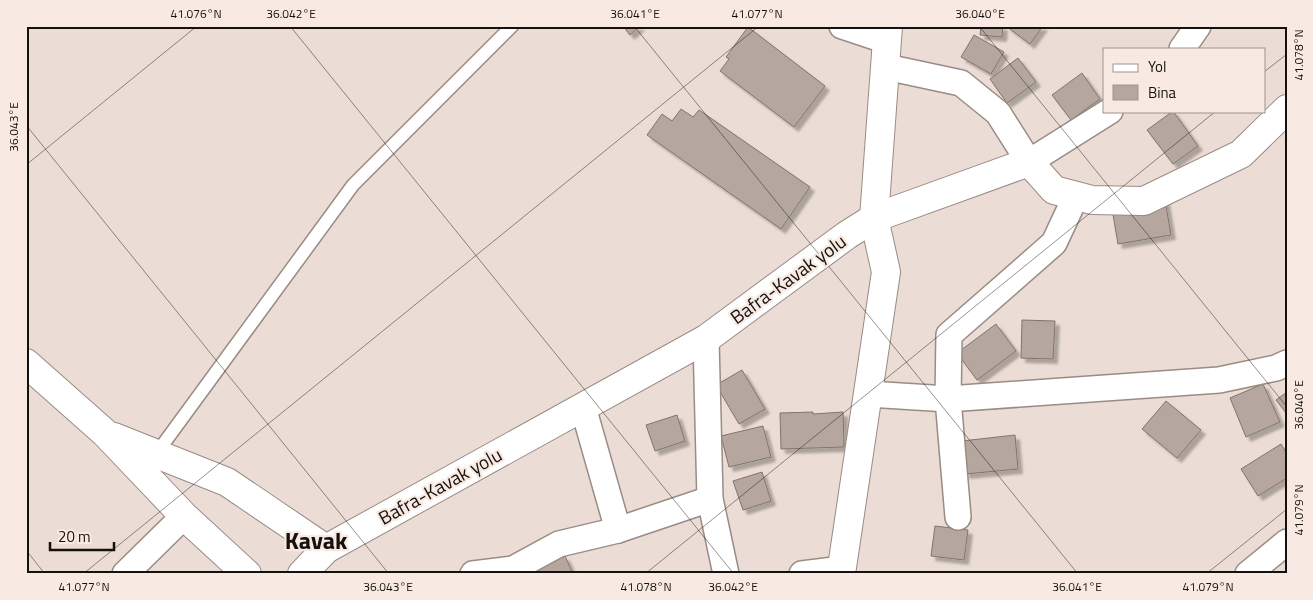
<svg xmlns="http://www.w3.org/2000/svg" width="1313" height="600" viewBox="0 0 1313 600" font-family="'Titillium Web',sans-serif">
<defs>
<filter id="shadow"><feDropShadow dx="4.5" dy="4.5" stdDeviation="1" flood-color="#0004"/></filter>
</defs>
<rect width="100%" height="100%" fill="#ebddd5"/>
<g fill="#b5a79f" stroke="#81746d" filter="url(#shadow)">
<polygon points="623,26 640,26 630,35"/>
<polygon points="981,26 1003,26 1002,37 980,35"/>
<polygon points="1006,26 1043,26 1030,44"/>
<polygon points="748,27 825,86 794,127 720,71 729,59 726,57"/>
<polygon points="974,35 1004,52 991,74 961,57"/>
<polygon points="1018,58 1036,82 1007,103 990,79"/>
<polygon points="1082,73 1100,99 1071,120 1052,95"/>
<polygon points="681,109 693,117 699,110 810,187 781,229 647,135 662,114 672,121"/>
<polygon points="1173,111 1198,146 1173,164 1147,130"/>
<polygon points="1165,200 1171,235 1118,244 1112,209"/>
<polygon points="1022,320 1055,321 1053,359 1021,358"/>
<polygon points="996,324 1016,351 977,380 957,353"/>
<polygon points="742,370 765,409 739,424 716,385"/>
<polygon points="1263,384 1280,422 1246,437 1230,398"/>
<polygon points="1287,392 1287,414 1276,400"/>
<polygon points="1166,401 1201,430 1177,458 1142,429"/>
<polygon points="813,412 813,414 843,412 844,447 781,449 780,413"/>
<polygon points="677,415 685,441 655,451 646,425"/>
<polygon points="763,426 771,457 729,467 721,436"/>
<polygon points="1015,435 1018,469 965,474 962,441"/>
<polygon points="1281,444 1287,454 1287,478 1258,496 1241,469"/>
<polygon points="762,472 771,501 743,510 733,481"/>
<polygon points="935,526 968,530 964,560 931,556"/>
<polygon points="565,556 573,574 537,574 535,571"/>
</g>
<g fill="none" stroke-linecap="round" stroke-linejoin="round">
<defs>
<polyline id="service" points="156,454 353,185 512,26"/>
<g id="minor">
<polyline points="842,26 887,41"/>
<polyline points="1182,49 1198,26"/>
<polyline points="886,67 961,83 998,113 1029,162 1110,111"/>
<polyline points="706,339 710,499 726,574"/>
<polyline points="868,394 948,399 1219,380 1276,368 1287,363"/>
<polyline points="583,407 618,530"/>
<polyline points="958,517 948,399 949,335 1054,243 1076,196"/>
<polyline points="125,574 184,516"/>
<polyline points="473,574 513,569 559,544 618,530 710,499"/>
<polyline points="802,574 842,569"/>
<polyline points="1248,574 1287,542"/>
</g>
<polyline id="tertiary" points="841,574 886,272 874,218"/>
<g id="secondary">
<polyline points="874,218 888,26"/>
<polyline points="26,363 105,433 184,516 247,574"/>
<polyline points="114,437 227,482 326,549"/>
<polyline points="302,574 326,549 706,339 847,235 874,218 1029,162 1054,190 1092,200 1144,201 1241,154 1287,109"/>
</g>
</defs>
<use href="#service" stroke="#998c84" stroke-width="15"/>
<use href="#minor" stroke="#998c84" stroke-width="28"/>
<use href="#tertiary" stroke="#998c84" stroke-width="30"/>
<use href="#secondary" stroke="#998c84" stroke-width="30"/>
<use href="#service" stroke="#fff" stroke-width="12"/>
<use href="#minor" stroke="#fff" stroke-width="25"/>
<use href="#tertiary" stroke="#fff" stroke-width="28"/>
<use href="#secondary" stroke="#fff" stroke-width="28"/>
</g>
<path fill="none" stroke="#15110e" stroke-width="1" stroke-opacity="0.45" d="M290,26L734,574M634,26L1078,574M979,26L1287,407M1264,72L1287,54M26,125L389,574M26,165L197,26M26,550L45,574M83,574L759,26M645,574L1216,111M1206,574L1287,509"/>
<g text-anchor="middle" stroke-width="4.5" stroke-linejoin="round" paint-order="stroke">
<g font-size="19" fill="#15110e" stroke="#f8eae2">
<text transform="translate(788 279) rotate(-36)" y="7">Bafra-Kavak yolu</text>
<text transform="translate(440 486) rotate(-29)" y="7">Bafra-Kavak yolu</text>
</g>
<g font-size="24" font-weight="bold" fill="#15110e" stroke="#f8eae2">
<text x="316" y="549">Kavak</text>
</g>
</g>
<rect width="1313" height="600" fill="none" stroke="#f8eae2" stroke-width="55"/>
<rect x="1103" y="48" width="162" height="65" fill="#f8eae2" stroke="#9d938d"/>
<rect x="1113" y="64" width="25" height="8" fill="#ffffff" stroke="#9d938d"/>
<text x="1148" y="72" font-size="15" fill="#15110e">Yol</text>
<rect x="1113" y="85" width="25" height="15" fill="#b5a79f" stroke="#9d938d"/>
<text x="1148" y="98" font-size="15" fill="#15110e">Bina</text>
<path d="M50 542v8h64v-8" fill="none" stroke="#15110e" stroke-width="2.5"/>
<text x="58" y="542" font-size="15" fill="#15110e" stroke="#f8eae2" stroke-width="4" paint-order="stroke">20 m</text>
<rect x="28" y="28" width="1258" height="544" fill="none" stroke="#15110e" stroke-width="2"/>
<g font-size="12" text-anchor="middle" fill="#15110e">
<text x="196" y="18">41.076°N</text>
<text x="291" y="18">36.042°E</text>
<text x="635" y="18">36.041°E</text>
<text x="757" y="18">41.077°N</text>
<text x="980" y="18">36.040°E</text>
<text transform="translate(1299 55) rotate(-90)" y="4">41.078°N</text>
<text transform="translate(14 127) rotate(-90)" y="4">36.043°E</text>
<text transform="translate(1299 405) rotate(-90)" y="4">36.040°E</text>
<text transform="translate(1299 510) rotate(-90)" y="4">41.079°N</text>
<text x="84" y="591">41.077°N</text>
<text x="388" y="591">36.043°E</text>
<text x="646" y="591">41.078°N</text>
<text x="733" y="591">36.042°E</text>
<text x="1077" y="591">36.041°E</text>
<text x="1208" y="591">41.079°N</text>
</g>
</svg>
